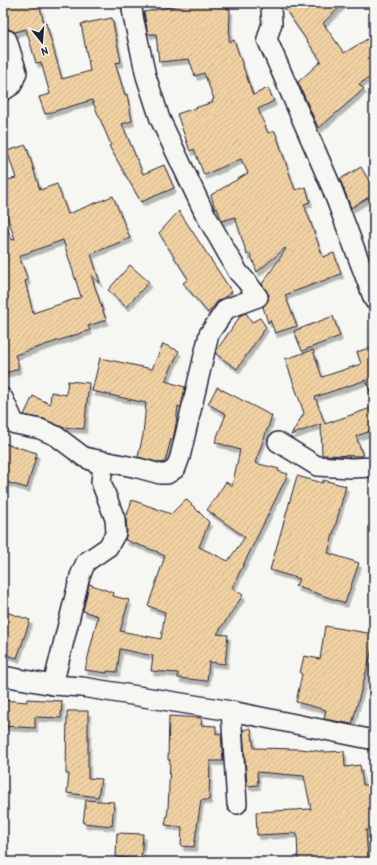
<svg xmlns="http://www.w3.org/2000/svg" width="377" height="865" viewBox="0 0 377 865" font-family="'Patrick Hand',sans-serif">
<defs>
<pattern id="building-hatch" width="6" height="6" patternUnits="userSpaceOnUse"><rect width="6" height="6" fill="#f0d1a2"/><path d="M-1 1l2-2M0 6l6-6M5 7l2-2" fill="none" stroke="#ceb38c"/></pattern>
<filter id="shadow"><feDropShadow dx="2.5" dy="4.5" stdDeviation="0" flood-color="#0004"/></filter>
</defs>
<rect width="100%" height="100%" fill="#f6f6f2"/>
<filter id="ink" filterUnits="userSpaceOnUse"><feTurbulence type="fractalNoise" baseFrequency=".025" numOctaves="2"/><feDisplacementMap in="SourceGraphic" scale="8" xChannelSelector="R" yChannelSelector="G"/><feConvolveMatrix kernelMatrix="1 2 1 2 8 2 1 2 1" color-interpolation-filters="sRGB"/></filter>
<g filter="url(#ink)">
<g fill="url(#building-hatch)" stroke="#22223b" fill-rule="evenodd" filter="url(#shadow)">
<polygon points="3,3 39,3 44,24 46,23 62,79 90,71 81,24 112,18 121,62 115,63 125,95 127,94 132,121 122,124 143,174 164,165 174,188 141,202 109,146 111,145 92,100 45,114 39,97 50,94 41,62 36,63 26,29 15,32 9,29 3,30"/>
<polygon points="190,3 227,3 227,9 230,9 229,42 234,40 253,95 268,88 274,101 258,109 268,133 275,131 295,190 306,187 310,202 304,204 323,257 334,253 341,274 285,295 297,326 275,333 270,320 268,323 263,307 268,300 269,295 262,284 286,249 285,248 257,272 250,253 247,255 235,217 222,221 217,208 215,209 211,195 248,173 241,159 204,175 194,149 190,151 177,114 213,102 212,100 214,99 204,73 195,76 189,59 159,62 156,34 148,34 144,12"/>
<polygon points="294,3 344,3 323,23 344,53 374,35 374,75 359,84 364,89 319,128 317,125 298,82 321,61 285,9"/>
<path d="M26,145L40,190L57,184L68,214L113,196L130,238L91,254L100,283L91,275L106,320L88,326L90,330L15,355L18,363V369L3,374V219L12,240L15,239L3,205V181L16,178L7,151ZM63,240L81,297L33,313L25,281L28,280L19,256Z"/>
<polygon points="361,167 374,190 374,194 351,208 340,179"/>
<polygon points="179,211 232,292 217,302 208,313 183,283 188,279 159,233"/>
<polygon points="130,265 149,282 126,307 108,290"/>
<polygon points="246,313 252,322 260,318 266,327 237,369 216,354 216,351 241,315"/>
<polygon points="333,316 340,336 302,351 294,331"/>
<polygon points="163,344 179,351 165,381 185,387 181,407 178,406 176,424 173,439 171,439 165,462 161,463 138,457 143,435 146,403 92,391 100,358 152,369"/>
<polygon points="371,347 374,356 374,394 371,395 366,380 315,397 325,424 374,407 374,430 356,436 363,456 322,455 321,424 291,435 304,413 285,359 313,350 322,377 361,364 357,352"/>
<polygon points="68,381 89,383 84,429 62,427 44,419 24,415 33,396 50,404 51,392 66,395"/>
<polygon points="217,387 272,416 255,463 279,469 278,471 288,474 232,588 243,595 217,634 228,635 225,664 209,662 207,681 178,678 178,673 151,671 153,656 120,649 117,672 107,671 107,673 85,670 98,616 83,611 89,584 114,593 113,596 129,600 120,631 161,639 165,612 148,606 165,556 158,553 158,552 125,540 127,532 126,518 132,500 171,514 186,499 209,522 199,547 228,561 245,537 207,510 226,482 232,486 240,450 215,442 226,414 208,404"/>
<polygon points="3,443 37,453 27,488 3,481"/>
<polygon points="297,476 323,483 323,480 346,486 328,553 359,563 345,603 295,586 300,579 270,570"/>
<polygon points="3,611 30,620 17,658 3,654"/>
<polygon points="325,626 374,634 374,642 352,724 324,719 326,710 296,702 302,674 300,673 304,656 320,659"/>
<polygon points="27,699 62,701 61,718 35,717 35,728 3,726 3,700 27,702"/>
<polygon points="67,711 88,711 88,778 101,779 98,797 67,793 69,774 66,774"/>
<polygon points="169,716 202,718 201,725 216,726 216,734 221,733 223,761 210,761 209,800 201,800 194,847 181,846 182,827 165,825 168,810 170,760 168,760"/>
<polygon points="251,728 254,748 300,749 326,752 344,751 345,767 360,765 363,785 374,785 374,830 366,830 368,862 298,862 297,833 257,835 256,812 311,809 304,776 257,772 258,785 247,786 243,730"/>
<polygon points="86,800 114,802 112,826 83,823"/>
<polygon points="117,833 143,834 141,859 116,857"/>
</g>
<g fill="none" stroke-linecap="round" stroke-linejoin="round">
<defs>
<g id="street">
<polyline points="271,3 271,8 272,23 267,39 331,186 374,300"/>
<polyline points="3,91 12,85 17,72 7,40"/>
<polyline points="3,398 15,424 40,429 56,436 84,457 103,466 101,482 115,519 116,533 108,547 86,562 80,576 53,685"/>
<polyline points="278,442 317,466 351,468 374,467"/>
<polyline points="84,457 138,468 160,474 167,474 172,471 176,468 180,457 209,334 226,309 258,297 247,282 238,272 204,212 160,119 146,76 134,21 131,3"/>
<polyline points="3,676 53,685 82,687 231,711 374,740"/>
<polyline points="231,711 237,804"/>
</g>
</defs>
<use href="#street" stroke="#22223b" stroke-width="22"/>
<use href="#street" stroke="#f6f6f2" stroke-width="19"/>
</g>
</g>
<rect width="377" height="865" fill="none" stroke="#f6f6f2" stroke-width="16"/>
<rect x="8" y="8" width="361" height="849" fill="none" stroke="#22223b" stroke-width="1.5" filter="url(#ink)"/>
<g transform="translate(42 42) rotate(163)" stroke="#f6f6f2" stroke-width="3" paint-order="stroke">
<path d="M0-3L7 15L0 10L-7 15Z" fill="#22223b"/>
<text y="-6" font-size="11" font-weight="bold" text-anchor="middle" fill="#22223b">N</text>
</g>
</svg>
